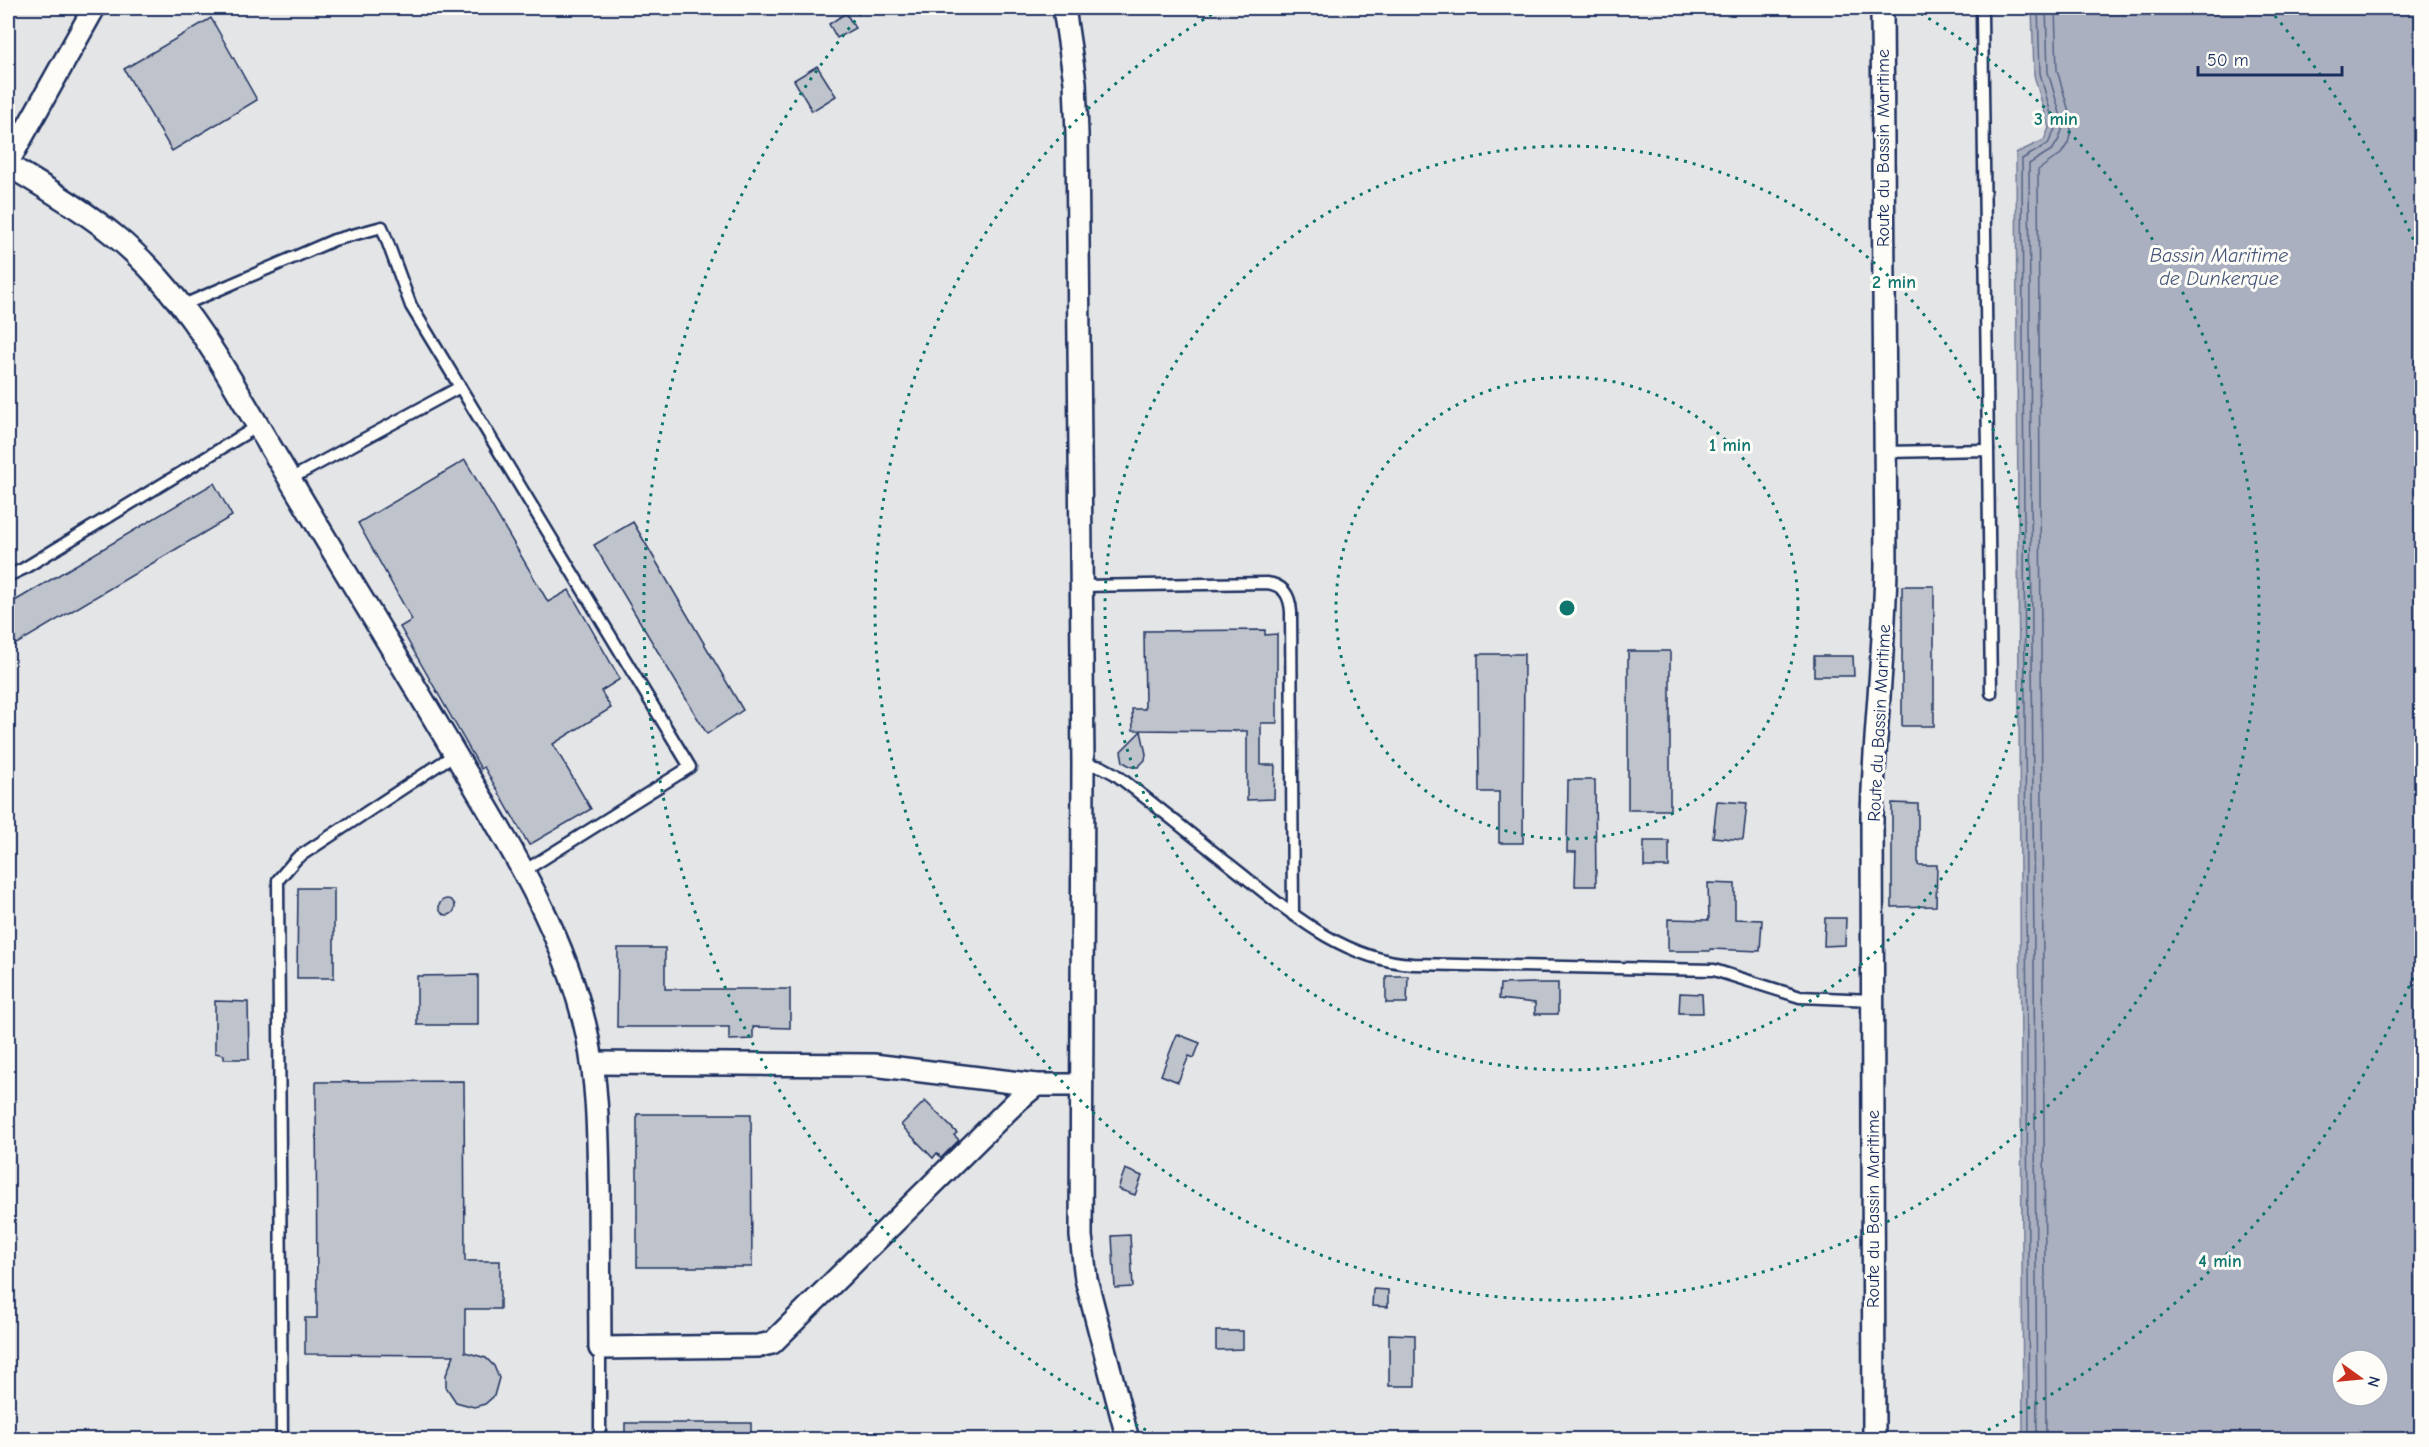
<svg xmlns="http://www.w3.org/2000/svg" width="2429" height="1447" viewBox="0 0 2429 1447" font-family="'Comic Neue',sans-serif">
<rect width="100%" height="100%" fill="#f4f4f1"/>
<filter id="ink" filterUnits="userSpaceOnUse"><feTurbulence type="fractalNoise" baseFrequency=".0167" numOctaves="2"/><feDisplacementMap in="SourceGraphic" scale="12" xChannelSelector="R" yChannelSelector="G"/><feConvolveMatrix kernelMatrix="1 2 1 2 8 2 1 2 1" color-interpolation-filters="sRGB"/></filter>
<g filter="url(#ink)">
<polygon fill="#e4e5e6" points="8,8 2032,8 2034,75 2049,128 2044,140 2016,154 2023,1439 8,1439"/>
<path fill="#aab0bf" stroke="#717c98" stroke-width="1.5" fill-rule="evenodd" d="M2032,8H2421V1439H2023L2016,153L2044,140L2049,128L2034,75ZM2342,1360H2378V1396H2342Z"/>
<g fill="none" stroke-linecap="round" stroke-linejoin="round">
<g stroke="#546385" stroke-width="1.5">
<polyline points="2029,1440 2022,159 2048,144 2055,129 2040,73 2038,8"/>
<polyline points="2037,1440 2029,164 2053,149 2059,139 2062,130 2061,117 2048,72 2046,8"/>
<polyline points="2046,1440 2038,170 2061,154 2068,143 2071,131 2070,115 2057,70 2055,8"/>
</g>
</g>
<g fill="#bfc3cc" stroke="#1b2f5e" stroke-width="1.5">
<polygon points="846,13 855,28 837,38 829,24"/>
<polygon points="211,18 257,100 172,151 124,69"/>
<polygon points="817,66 836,96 812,111 794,80"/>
<polygon points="465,460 548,602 569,590 620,679 601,691 611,708 553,744 591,809 529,845 484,767 481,769 400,627 412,620 358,523"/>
<polygon points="214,483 232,516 8,649 8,605"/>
<polygon points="633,522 743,710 707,734 594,545"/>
<rect x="1902" y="586" width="32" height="140"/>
<polygon points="1265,630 1265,635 1277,634 1277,723 1261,723 1261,765 1275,765 1274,799 1247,800 1247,731 1133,730 1132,709 1145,709 1144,631"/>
<rect x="1628" y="651" width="42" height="159"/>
<polygon points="1478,654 1524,654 1523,843 1499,843 1499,792 1479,792"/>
<polygon points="1814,656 1853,656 1854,676 1814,676"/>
<polygon points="1141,731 1146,754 1145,760 1138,767 1132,767 1123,762 1121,751"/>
<polygon points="1568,780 1595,780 1596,886 1575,886 1576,852 1567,852"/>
<polygon points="1717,801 1747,803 1743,840 1713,837"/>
<polygon points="1892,803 1918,804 1918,865 1937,865 1936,906 1892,907"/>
<rect x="1644" y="841" width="25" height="26"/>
<polygon points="1708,883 1735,884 1735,919 1762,920 1760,951 1710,949 1710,951 1668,951 1668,919 1709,920"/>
<polygon points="298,888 334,888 334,978 297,978"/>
<circle cx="447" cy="907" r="8"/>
<polygon points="1825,918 1846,918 1845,945 1824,946"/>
<polygon points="618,948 665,948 665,989 790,989 790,1028 753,1027 753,1039 729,1040 729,1027 617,1027"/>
<polygon points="478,975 478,1025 417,1025 417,976"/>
<polygon points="1386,976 1408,976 1407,1003 1386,1003"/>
<polygon points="1535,983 1558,983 1558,1014 1535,1014 1535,1003 1499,999 1500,984"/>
<polygon points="1680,993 1702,994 1703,1013 1679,1013"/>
<polygon points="215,1001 248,1002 249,1059 224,1059 224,1055 215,1053"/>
<polygon points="1177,1034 1200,1043 1194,1058 1189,1056 1178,1082 1161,1075"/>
<polygon points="464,1081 465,1261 500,1261 500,1309 465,1309 465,1352 486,1358 494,1366 499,1378 494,1396 485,1404 474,1407 456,1402 446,1387 446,1375 454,1355 305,1354 305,1318 317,1318 316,1082"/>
<polygon points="925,1101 957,1133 954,1135 959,1140 941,1158 937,1153 933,1158 901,1125"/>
<polygon points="637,1114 751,1114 752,1267 637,1267"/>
<polygon points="1125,1169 1142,1176 1135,1195 1118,1189"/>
<polygon points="1130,1235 1133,1287 1115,1288 1112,1236"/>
<polygon points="1373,1289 1388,1290 1388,1307 1372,1306"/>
<polygon points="1216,1331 1243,1331 1243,1349 1216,1350"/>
<polygon points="1389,1334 1415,1335 1415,1386 1389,1386"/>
<rect x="625" y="1423" width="126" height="17"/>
</g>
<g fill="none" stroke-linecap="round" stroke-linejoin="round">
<defs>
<g id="service">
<polyline points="1982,15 1988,450"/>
<polyline points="181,306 334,240 382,227 411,306 690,767 524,871"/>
<polyline points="1886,452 1988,450 1991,693"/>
<polyline points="290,479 460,387"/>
<polyline points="8,576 23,569 258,426"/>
<path d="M1081,586L1267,583C1284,585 1290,596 1291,612L1293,915"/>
<path d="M1083,764L1102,767L1115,774C1154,804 1192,835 1230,865C1285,908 1340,960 1413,964L1714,970L1800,997L1872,1000"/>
<polyline points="600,1348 600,1440"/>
<polyline points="282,1440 278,880 297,858 455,754"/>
</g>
<g id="minor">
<polyline points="1064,8 1075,82 1077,134 1083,764 1081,1236 1086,1279 1128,1440"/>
<polyline points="8,162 94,8"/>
<path d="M8,165C44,187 82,209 115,236C163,275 200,328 231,380C301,500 374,618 445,737C501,832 563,924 587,1034C598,1085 598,1136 599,1188C599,1241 600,1295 600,1348L758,1346L772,1343L1018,1100L1036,1085"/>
<polyline points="592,1063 873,1065 1036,1085 1081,1085"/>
<path d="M1874,1440L1872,817C1874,733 1885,649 1886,565L1882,8"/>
</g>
</defs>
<use href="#service" stroke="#1b2f5e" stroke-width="15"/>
<use href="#minor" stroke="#1b2f5e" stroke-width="26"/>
<use href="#service" stroke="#fdfcf7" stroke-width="10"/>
<use href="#minor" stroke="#fdfcf7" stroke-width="21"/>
</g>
</g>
<g fill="none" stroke="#0f766e" stroke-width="3" stroke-dasharray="3 6">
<circle cx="1567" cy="608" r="231"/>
<circle cx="1567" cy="608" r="462"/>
<path d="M1913 9A692 692 0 1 1 1221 9"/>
<path d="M2420 961A923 923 0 0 1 1972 1438M1162 1438A923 923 0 0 1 865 9M2269 9A923 923 0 0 1 2420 255"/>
</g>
<g text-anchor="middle" stroke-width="6" stroke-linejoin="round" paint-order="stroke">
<g font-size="18" fill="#1b2f5e" stroke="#fdfcf7">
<text transform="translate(1883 148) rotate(-90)" y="6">Route du Bassin Maritime</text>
<text transform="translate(1879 723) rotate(-87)" y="6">Route du Bassin Maritime</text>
<text transform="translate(1873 1209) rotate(-90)" y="6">Route du Bassin Maritime</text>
</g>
<g font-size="20" font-style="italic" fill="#46567b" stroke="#fdfcf7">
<text x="2219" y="262">Bassin Maritime<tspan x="2219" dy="23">de Dunkerque</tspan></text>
</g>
</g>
<circle cx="1567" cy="608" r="9" fill="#0f766e" stroke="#fdfcf7" stroke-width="3"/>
<g font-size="18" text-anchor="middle" font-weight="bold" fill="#0f766e" stroke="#fdfcf7" stroke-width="6" stroke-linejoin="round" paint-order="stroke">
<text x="2056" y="125">3 min</text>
<text x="1894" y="288">2 min</text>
<text x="1730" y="451">1 min</text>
<text x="2220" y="1267">4 min</text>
</g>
<rect width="2429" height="1447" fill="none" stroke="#fdfcf7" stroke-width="30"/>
<rect x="15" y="15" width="2399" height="1417" fill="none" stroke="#1b2f5e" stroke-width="2" filter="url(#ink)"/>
<g transform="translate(2360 1378) rotate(105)"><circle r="28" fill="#fdfcf7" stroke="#a3aaba" stroke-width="1.5"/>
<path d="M0-4.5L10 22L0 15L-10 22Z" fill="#c8321e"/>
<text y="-9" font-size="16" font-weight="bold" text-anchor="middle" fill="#1b2f5e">N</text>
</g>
<path d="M2198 66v9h144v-9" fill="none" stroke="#1b2f5e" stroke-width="3"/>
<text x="2207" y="66" font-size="18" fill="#1b2f5e" stroke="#fdfcf7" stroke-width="4.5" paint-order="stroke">50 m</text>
</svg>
